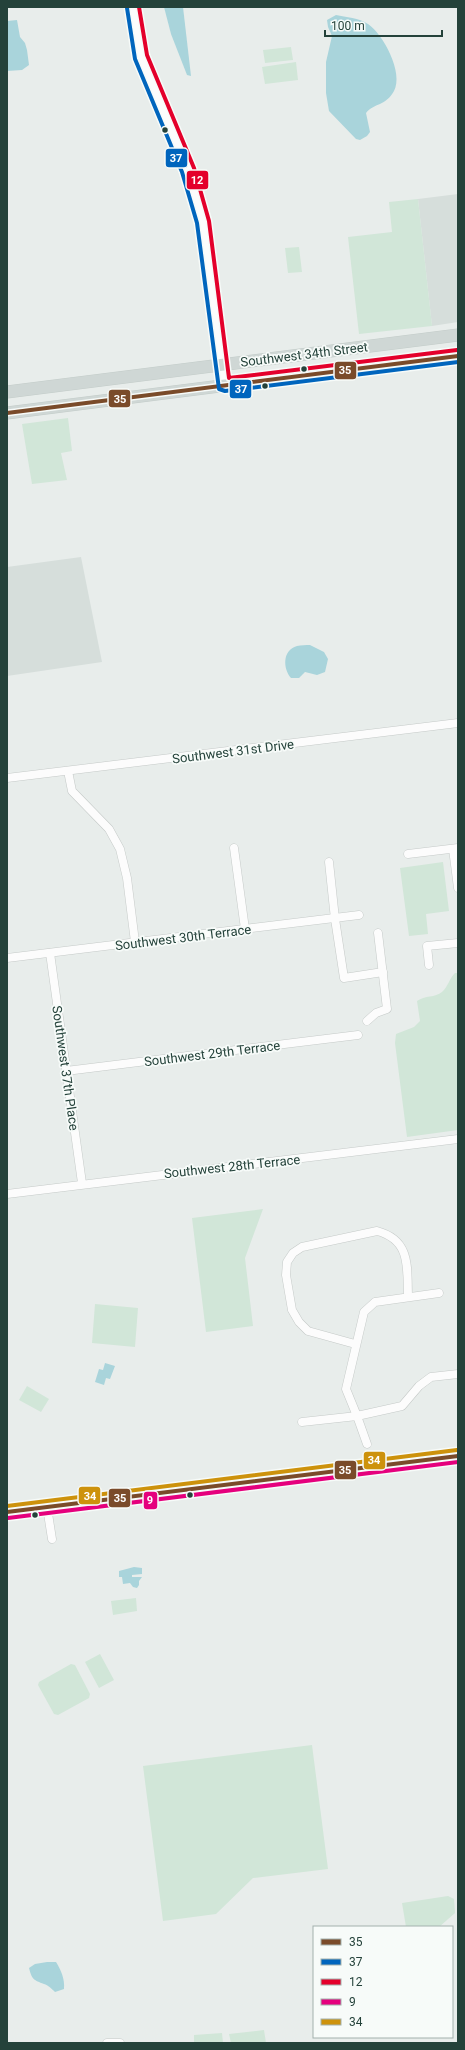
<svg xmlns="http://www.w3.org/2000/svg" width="465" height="2050" viewBox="0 0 465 2050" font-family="Roboto,sans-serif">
<rect width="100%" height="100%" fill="#e8edeb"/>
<g fill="#d6dedb">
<polygon points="458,194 458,322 432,326 418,199"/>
<polygon points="81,557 102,662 7,676 7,567"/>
</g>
<g fill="#d1e6d8">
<polygon points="291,47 293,60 265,63 263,50"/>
<polygon points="296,62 298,80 265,84 262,67"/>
<polygon points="418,199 432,326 359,334 348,237 392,232 389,202"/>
<polygon points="299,247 302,272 288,273 285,248"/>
<polygon points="68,418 72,451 61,453 67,480 32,484 22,424"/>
<polygon points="443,862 449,911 426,914 428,934 409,936 400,868"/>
<path d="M455,973H458V1130L407,1137L395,1043L396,1034L414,1027L420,1021L417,1001C425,995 435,998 442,992C448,987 449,979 455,973Z"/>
<polygon points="263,1209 245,1258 253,1326 206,1332 192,1218"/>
<polygon points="95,1304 138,1308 135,1347 92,1343"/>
<polygon points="27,1386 49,1399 41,1412 19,1400"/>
<polygon points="136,1598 137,1611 113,1615 111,1601"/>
<polygon points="100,1654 114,1680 99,1688 85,1662"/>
<polygon points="71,1664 75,1665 90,1694 89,1698 58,1715 54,1714 38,1685 39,1682"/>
<polygon points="312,1745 328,1869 253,1878 216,1914 163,1921 143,1766"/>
<polygon points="448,1896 454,1899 455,1913 439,1927 406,1927 402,1903"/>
<polygon points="264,2030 266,2043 231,2043 229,2034"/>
<polygon points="222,2033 223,2043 194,2043 194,2035"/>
</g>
<g fill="#a9d4db">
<polygon points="164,7 183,7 191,76 187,75 171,34"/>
<path d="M336,15C346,17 359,18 368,24C383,34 404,73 394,91C386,106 374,103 366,113L370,132L367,136L360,140L356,139L329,111L326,93V62L332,36L328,27L327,20Z"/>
<polygon points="17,20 20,37 25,43 27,50 29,65 22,70 7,71 7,21"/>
<path d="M310,645L324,652L328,659L325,672L317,675L305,672L299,678H291C283,669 282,650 297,646C301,645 306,645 310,645Z"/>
<polygon points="105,1363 115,1366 110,1379 106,1378 104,1385 95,1382 99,1369 103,1370"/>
<polygon points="134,1567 142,1568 142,1574 132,1575 132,1577 142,1577 139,1581 139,1585 137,1588 133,1587 130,1583 123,1584 122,1577 119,1577 119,1571"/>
<path d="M47,1962H56C61,1970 65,1979 64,1989L55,1992C52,1989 48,1985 44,1984C34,1980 32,1980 29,1968L35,1964Z"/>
</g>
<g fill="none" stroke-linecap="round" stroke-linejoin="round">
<defs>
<g id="street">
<polyline points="68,771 72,791 109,829 120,849 127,878 135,942"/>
<polyline points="7,778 458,723"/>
<polyline points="234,848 245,929"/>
<polyline points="453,849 458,888"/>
<polyline points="408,854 458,848"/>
<polyline points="329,862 335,919 344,978 383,972"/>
<polyline points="50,953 82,1183"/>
<polyline points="7,958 359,915"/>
<polyline points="429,965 427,946 458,943"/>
<polyline points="367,1021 376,1013 387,1009 378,933"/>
<polyline points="66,1071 358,1035"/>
<polyline points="7,1194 458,1139"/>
<polyline points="439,1293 375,1302 364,1312 346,1389 357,1416 402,1406 419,1386 431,1377 458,1374"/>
<path d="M355,1344L308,1331L299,1322L292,1310L286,1275L287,1262L293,1253L302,1247L377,1231C411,1240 407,1267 408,1296"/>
<polyline points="302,1422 357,1416 367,1444"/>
<polyline points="47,1507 52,1539"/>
<polyline points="107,2043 120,2043"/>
</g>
<g id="secondary">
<polyline points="133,7 141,57 188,170 203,222 224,385"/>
<polyline points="7,1512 458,1456"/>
</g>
<g id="primary">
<polyline points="7,392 458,335"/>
<polyline points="7,413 458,356"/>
</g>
</defs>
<use href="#street" stroke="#c5cac8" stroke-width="9"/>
<use href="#secondary" stroke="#c3cbc8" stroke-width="12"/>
<use href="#primary" stroke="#c3ccc9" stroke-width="13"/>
<use href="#street" stroke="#fcfcfc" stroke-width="8"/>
<use href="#secondary" stroke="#fcfcfc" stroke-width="11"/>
<use href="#primary" stroke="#cfd7d5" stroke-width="12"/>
<defs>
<g id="bus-1">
<polyline points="7,413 458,356"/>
<polyline points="7,1512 458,1456"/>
</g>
<polyline id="bus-2" points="127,8 135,59 182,172 197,223 219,389 225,391 458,362"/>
<polyline id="bus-3" points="139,7 147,55 194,168 209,221 229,378 457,350"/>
<polyline id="bus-4" points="8,1518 458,1462"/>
<polyline id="bus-5" points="7,1506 457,1450"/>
</defs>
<use href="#bus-1" stroke="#f7fbf9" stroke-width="7"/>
<use href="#bus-2" stroke="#f7fbf9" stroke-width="7"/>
<use href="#bus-3" stroke="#f7fbf9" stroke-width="7"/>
<use href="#bus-4" stroke="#f7fbf9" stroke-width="7"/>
<use href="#bus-5" stroke="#f7fbf9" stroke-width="7"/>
<use href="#bus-1" stroke="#7a4b2a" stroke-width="4"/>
<use href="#bus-2" stroke="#0065bd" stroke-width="4"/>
<use href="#bus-3" stroke="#e4002b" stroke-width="4"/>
<use href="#bus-4" stroke="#e5007d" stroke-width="4"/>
<use href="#bus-5" stroke="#cd920c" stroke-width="4"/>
</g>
<g fill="#24423a" stroke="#f7fbf9" stroke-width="1.5">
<circle cx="165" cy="130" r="3.5"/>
<circle cx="304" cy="369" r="3.5"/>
<circle cx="265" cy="386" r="3.5"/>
<circle cx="190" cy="1495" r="3.5"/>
<circle cx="35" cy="1515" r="3.5"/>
</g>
<g text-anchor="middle" stroke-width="3.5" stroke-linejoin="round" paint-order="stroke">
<g font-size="13" fill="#24423a" stroke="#f7fbf9">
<text transform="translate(304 354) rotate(-7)" y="5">Southwest 34th Street</text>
<text transform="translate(233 751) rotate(-7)" y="5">Southwest 31st Drive</text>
<text transform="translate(183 937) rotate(-7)" y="5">Southwest 30th Terrace</text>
<text transform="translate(212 1053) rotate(-7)" y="5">Southwest 29th Terrace</text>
<text transform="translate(66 1068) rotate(82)" y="5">Southwest 37th Place</text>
<text transform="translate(232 1166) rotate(-6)" y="5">Southwest 28th Terrace</text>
</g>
</g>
<g stroke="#f7fbf9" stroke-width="1.5">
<rect x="165" y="148" width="23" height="20" rx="4" fill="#0065bd"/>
<rect x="186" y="170" width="23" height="20" rx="4" fill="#e4002b"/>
<rect x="334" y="361" width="23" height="19" rx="4" fill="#7a4b2a"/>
<rect x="229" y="379" width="23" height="20" rx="4" fill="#0065bd"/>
<rect x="108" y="389" width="23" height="19" rx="4" fill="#7a4b2a"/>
<rect x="363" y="1451" width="23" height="19" rx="4" fill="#cd920c"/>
<rect x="334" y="1460" width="23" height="20" rx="4" fill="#7a4b2a"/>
<rect x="78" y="1486" width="23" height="19" rx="4" fill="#cd920c"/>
<rect x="108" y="1488" width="23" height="20" rx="4" fill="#7a4b2a"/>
<rect x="143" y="1491" width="15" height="19" rx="4" fill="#e5007d"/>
</g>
<g font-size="11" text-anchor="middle" font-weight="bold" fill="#fff">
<text x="176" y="162">37</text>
<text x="197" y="184">12</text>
<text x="345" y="374">35</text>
<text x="241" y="393">37</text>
<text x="120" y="403">35</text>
<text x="374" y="1464">34</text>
<text x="345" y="1474">35</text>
<text x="90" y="1500">34</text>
<text x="120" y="1502">35</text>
<text x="150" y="1504">9</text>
</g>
<rect width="465" height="2050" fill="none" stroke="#24423a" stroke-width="16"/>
<rect x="313" y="1926" width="140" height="112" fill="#f7fbf9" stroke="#a3b1ad"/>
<rect x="321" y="1939" width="20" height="6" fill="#7a4b2a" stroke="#a3b1ad"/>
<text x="349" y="1946" font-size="12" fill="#24423a">35</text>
<rect x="321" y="1959" width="20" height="6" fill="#0065bd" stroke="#a3b1ad"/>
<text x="349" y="1966" font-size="12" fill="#24423a">37</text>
<rect x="321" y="1979" width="20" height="6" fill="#e4002b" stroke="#a3b1ad"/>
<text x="349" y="1986" font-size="12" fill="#24423a">12</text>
<rect x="321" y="1999" width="20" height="6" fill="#e5007d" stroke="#a3b1ad"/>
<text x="349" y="2006" font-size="12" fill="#24423a">9</text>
<rect x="321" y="2019" width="20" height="6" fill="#cd920c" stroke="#a3b1ad"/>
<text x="349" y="2026" font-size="12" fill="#24423a">34</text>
<path d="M325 30v6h117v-6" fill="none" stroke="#24423a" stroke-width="2"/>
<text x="331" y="30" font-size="12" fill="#24423a" stroke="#f7fbf9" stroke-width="3" paint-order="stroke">100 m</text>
</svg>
